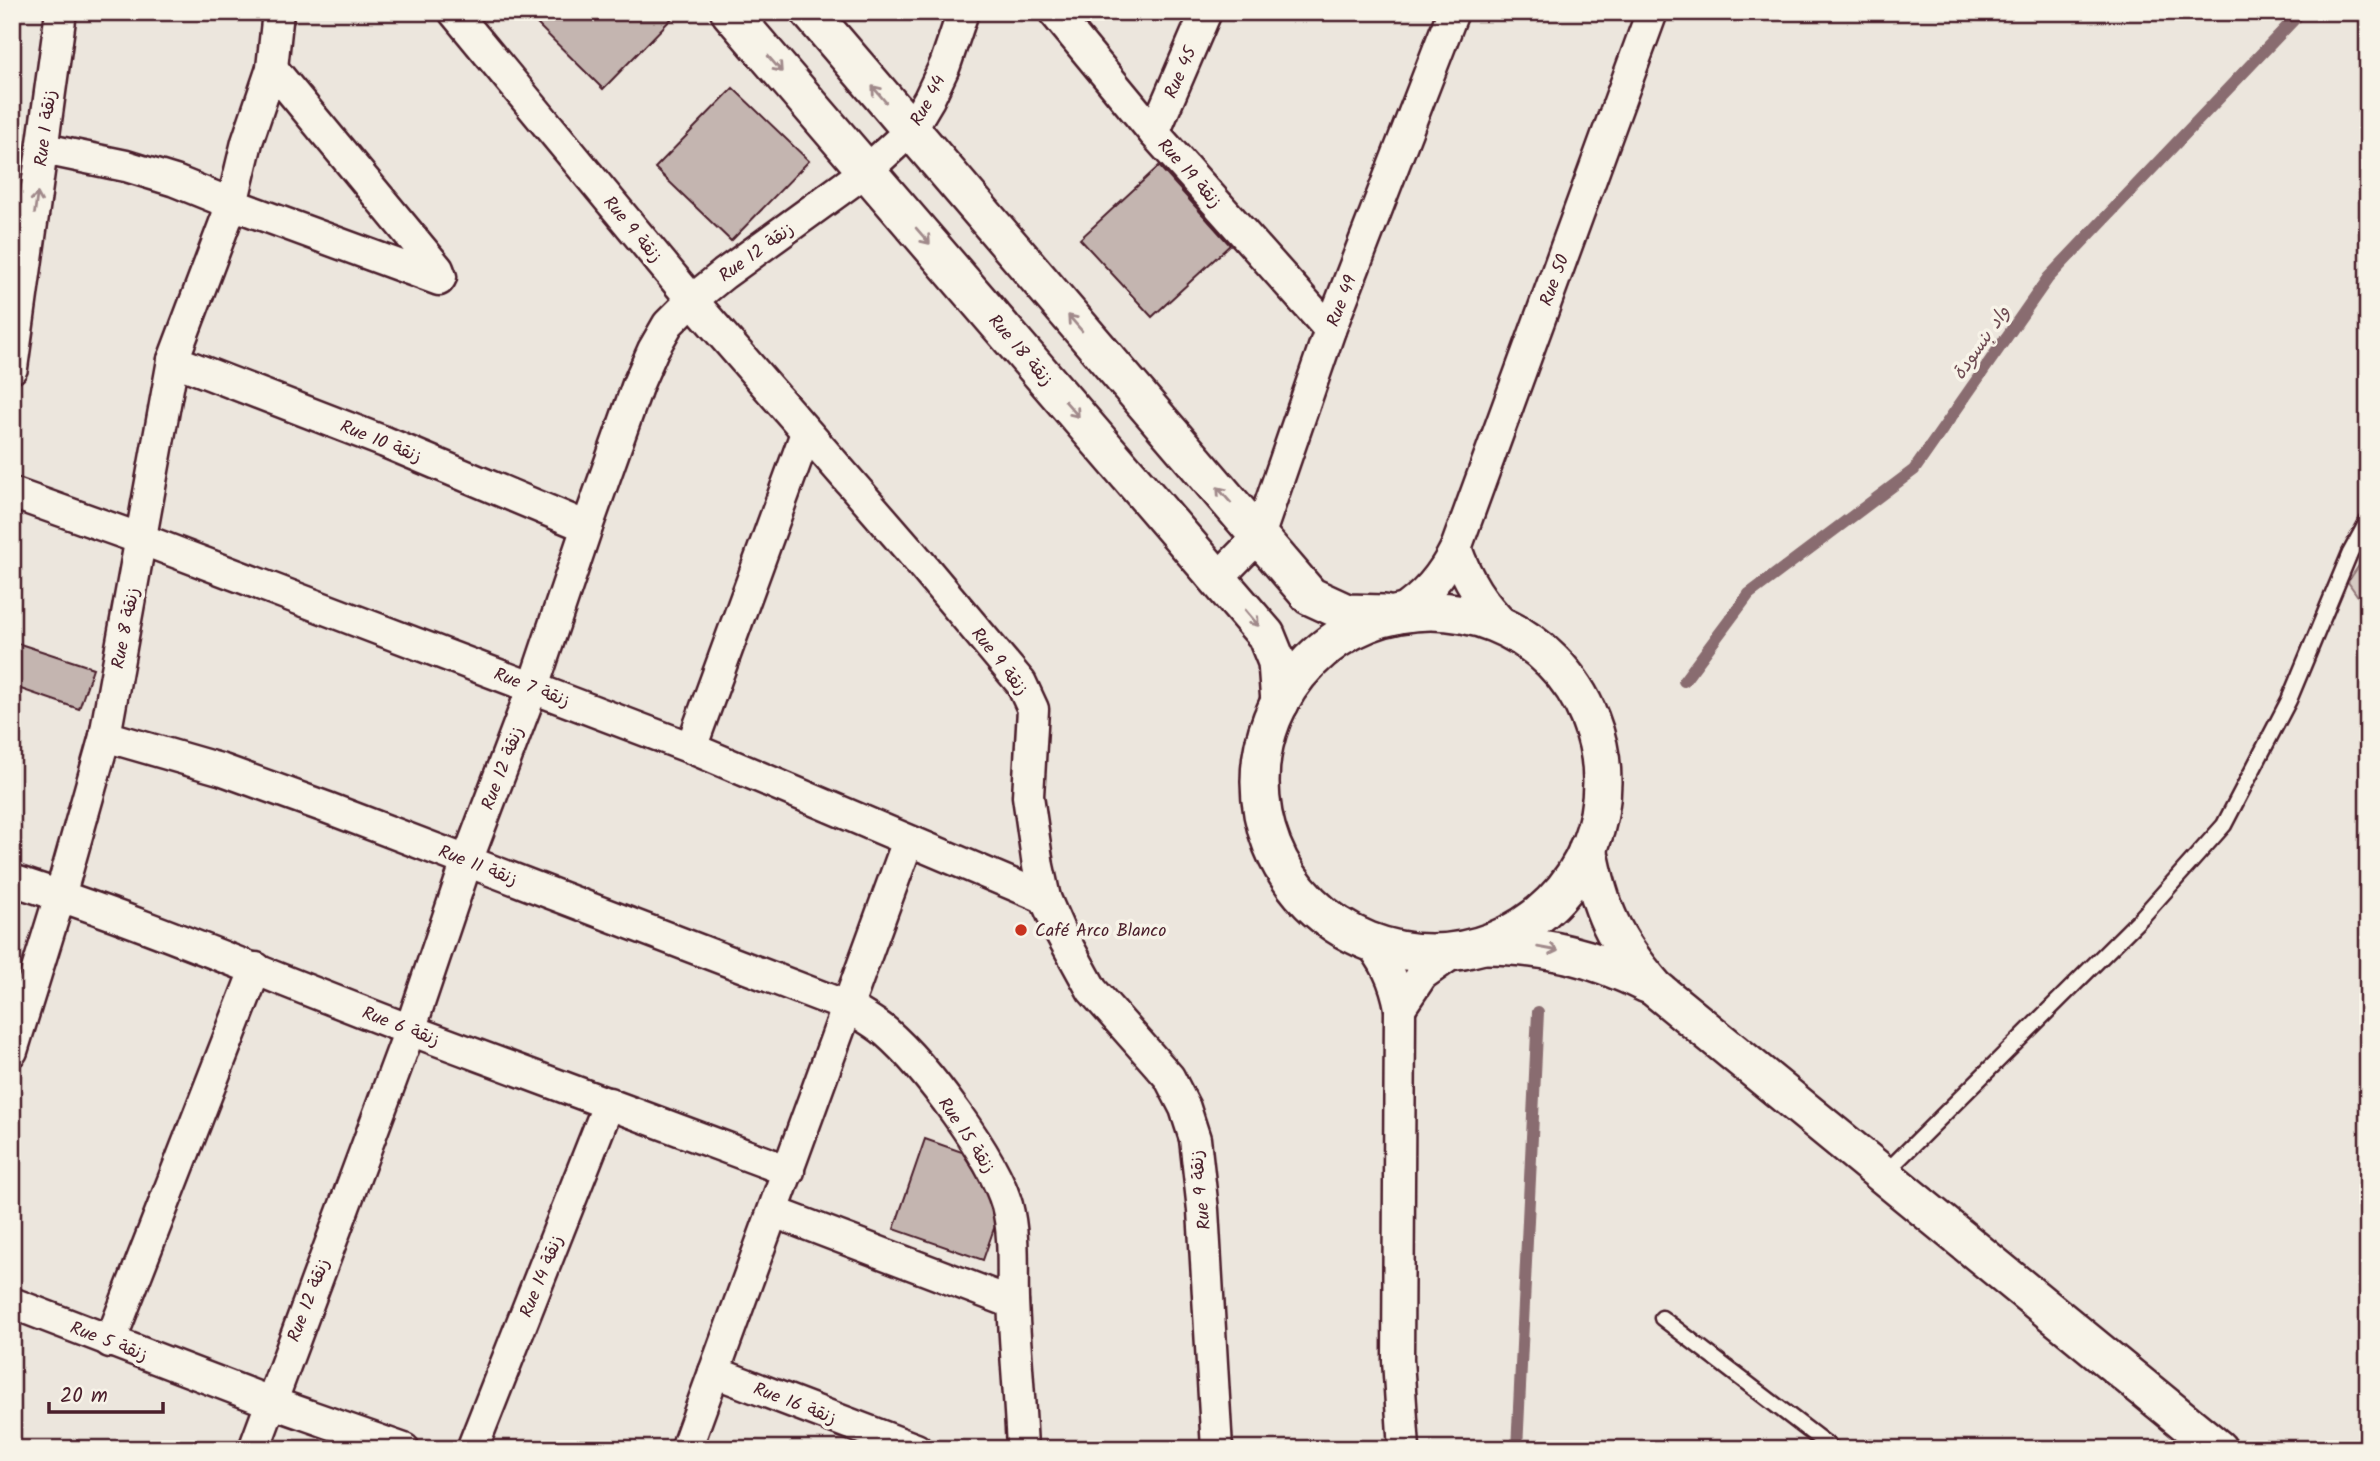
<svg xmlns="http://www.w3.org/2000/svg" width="2380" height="1461" viewBox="0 0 2380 1461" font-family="Kalam,'Playpen Sans Arabic',sans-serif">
<rect width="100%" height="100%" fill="#ece6dd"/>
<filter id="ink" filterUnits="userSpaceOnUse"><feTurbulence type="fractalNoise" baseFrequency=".0143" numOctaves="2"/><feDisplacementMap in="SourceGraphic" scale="14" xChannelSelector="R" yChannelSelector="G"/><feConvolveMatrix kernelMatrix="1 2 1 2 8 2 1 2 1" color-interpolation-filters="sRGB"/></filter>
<g filter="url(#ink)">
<polygon fill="#d5c9c2" stroke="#907476" stroke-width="2" points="2368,552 2368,611 2348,582"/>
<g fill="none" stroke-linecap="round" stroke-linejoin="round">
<g stroke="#896c6f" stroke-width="12">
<polyline points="1684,681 1749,594 1914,470 2048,278 2301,12"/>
<polyline points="1517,1449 1538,1012"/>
</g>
</g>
<g fill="#c4b5b0" stroke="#4a1f2b" stroke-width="2">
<polygon points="525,12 678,12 603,89"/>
<polygon points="733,88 809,161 731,241 655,168"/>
<polygon points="1159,166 1230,245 1152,317 1080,239"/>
<polygon points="17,643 93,668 79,709 12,686 12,658"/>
<polygon points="925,1139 962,1152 1000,1211 983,1260 894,1229"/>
</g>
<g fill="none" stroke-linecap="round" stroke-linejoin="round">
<defs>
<g id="service">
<polyline points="1884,1174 2142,917 2224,825 2289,700 2350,553 2368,520"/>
<polyline points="1662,1318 1833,1449"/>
</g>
<g id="minor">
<polyline points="454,12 692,300 911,552 1021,683 1033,709 1028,796 1038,866 1045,898 1059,930 1092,990 1169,1077 1185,1108 1195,1139 1203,1210 1217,1449"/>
<polyline points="1054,12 1154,133 1330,330"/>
<path id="s1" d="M1154,133L1206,12"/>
<polyline points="44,149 126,166 175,181 232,204 439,280 441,277 438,269 272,68"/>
<polyline points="173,360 385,442 587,527"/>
<polyline points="12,368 61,12"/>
<polyline points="12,493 141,539 691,748 1045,898"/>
<path d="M1456,548C1467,580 1482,603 1505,626"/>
<path id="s2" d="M1218,578L1259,536L1330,330L1453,12"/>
<path id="s3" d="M1399,613C1425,596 1442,576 1456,548L1652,12"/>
<path d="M105,736L223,770L328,808L846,1006C860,1014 874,1022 886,1032C925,1066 993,1156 1007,1205C1015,1236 1012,1269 1013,1300C1015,1350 1020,1399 1022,1449"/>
<polyline points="691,748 806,433"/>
<path d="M12,880C147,923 278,980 410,1030C536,1078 663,1123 789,1171"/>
<path d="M1367,939C1385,960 1395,980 1400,1008L1398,1360L1404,1449"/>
<polyline points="1400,1008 1422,975 1453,953"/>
<polyline points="12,1051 60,896 105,736 173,360 232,204 247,142 272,68 278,12"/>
<polyline points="774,1212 1013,1303"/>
<polyline points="12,1303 270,1402 404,1449"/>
<polyline points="110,1342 256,968"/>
<polyline points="714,1372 916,1449"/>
<path id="s4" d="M254,1449L410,1030L467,861L533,687L587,527L638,384L653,350L668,324L692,300L724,274L866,171L910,131L929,99L945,65L963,12"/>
<polyline points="472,1449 609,1103"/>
<polyline points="686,1449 908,841"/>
</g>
<g id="tertiary">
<polyline points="730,12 1266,635 1277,662 1280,703"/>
<polyline points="810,12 1310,596 1347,613 1384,614"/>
<circle cx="1431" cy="782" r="171"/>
<path d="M1588,848C1600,910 1613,939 1655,988L2218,1449"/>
<path d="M1485,945C1548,946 1591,956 1647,984"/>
</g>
</defs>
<use href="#service" stroke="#4a1f2b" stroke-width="19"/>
<use href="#minor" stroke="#4a1f2b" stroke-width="35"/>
<use href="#tertiary" stroke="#4a1f2b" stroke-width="42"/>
<use href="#service" stroke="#f7f3e8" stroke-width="14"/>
<use href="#minor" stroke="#f7f3e8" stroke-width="30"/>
<use href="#tertiary" stroke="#f7f3e8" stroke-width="37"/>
</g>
<defs><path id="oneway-shaft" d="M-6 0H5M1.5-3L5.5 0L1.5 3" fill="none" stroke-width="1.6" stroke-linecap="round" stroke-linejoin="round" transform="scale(1.75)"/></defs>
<g stroke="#a0898a">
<use href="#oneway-shaft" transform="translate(775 64) rotate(49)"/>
<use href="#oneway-shaft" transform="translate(879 94) rotate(-130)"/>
<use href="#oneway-shaft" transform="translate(36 203) rotate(-82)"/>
<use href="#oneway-shaft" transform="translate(923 236) rotate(49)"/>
<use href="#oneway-shaft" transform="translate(1075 323) rotate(-131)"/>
<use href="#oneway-shaft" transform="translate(1072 409) rotate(49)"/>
<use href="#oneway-shaft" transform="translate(1224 495) rotate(-131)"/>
<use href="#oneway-shaft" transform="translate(1252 618) rotate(50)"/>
<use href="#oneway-shaft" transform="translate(1548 949) rotate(10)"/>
</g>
</g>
<circle fill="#c8321e" stroke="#f7f3e8" stroke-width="2.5" cx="1021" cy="930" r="7"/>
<g text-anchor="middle" stroke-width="7" stroke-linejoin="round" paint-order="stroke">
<g font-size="18" fill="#4a1f2b" stroke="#f7f3e8">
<text dy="6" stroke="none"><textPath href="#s1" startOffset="66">Rue 45</textPath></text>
<text dy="6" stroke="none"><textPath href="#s4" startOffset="1545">Rue 44</textPath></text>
<text transform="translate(45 128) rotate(-83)" y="6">Rue 1 زنقة</text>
<text transform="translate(1190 173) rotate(48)" y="6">Rue 19 زنقة</text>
<text transform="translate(633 229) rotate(50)" y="6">Rue 9 زنقة</text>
<text transform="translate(756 252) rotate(-36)" y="6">Rue 12 زنقة</text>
<text dy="6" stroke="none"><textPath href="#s3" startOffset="373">Rue 50</textPath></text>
<text dy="6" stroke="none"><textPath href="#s2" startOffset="308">Rue 49</textPath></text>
<text transform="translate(1021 350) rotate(49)" y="6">Rue 18 زنقة</text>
<text transform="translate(381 441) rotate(22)" y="6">Rue 10 زنقة</text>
<text transform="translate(125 628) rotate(-79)" y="6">Rue 8 زنقة</text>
<text transform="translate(1000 661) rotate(52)" y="6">Rue 9 زنقة</text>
<text transform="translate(532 687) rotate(21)" y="6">Rue 7 زنقة</text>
<text transform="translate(502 768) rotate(-69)" y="6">Rue 12 زنقة</text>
<text transform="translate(478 865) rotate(21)" y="6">Rue 11 زنقة</text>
<text transform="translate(401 1026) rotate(21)" y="6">Rue 6 زنقة</text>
<text transform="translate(967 1135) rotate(56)" y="6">Rue 15 زنقة</text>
<text transform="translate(1200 1190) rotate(-96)" y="6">Rue 9 زنقة</text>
<text transform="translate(541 1276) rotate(-68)" y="6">Rue 14 زنقة</text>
<text transform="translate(308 1300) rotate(-69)" y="6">Rue 12 زنقة</text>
<text transform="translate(109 1341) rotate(21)" y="6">Rue 5 زنقة</text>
<text transform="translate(795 1403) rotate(21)" y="6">Rue 16 زنقة</text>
</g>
<g font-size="18" fill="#4a1f2b" stroke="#f7f3e8" text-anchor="start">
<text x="1035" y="936">Café Arco Blanco</text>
</g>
<g font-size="19" font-style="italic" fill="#6f4c53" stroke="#f7f3e8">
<text transform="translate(1980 342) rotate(-55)" y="7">واد بنسودة</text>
</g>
</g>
<rect width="2380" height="1461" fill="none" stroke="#f7f3e8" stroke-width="42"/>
<rect x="21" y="21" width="2338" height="1419" fill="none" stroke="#4a1f2b" stroke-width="2.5" filter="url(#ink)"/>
<path d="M49 1402v10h114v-10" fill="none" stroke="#4a1f2b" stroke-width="3.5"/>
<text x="60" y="1402" font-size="21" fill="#4a1f2b" stroke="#f7f3e8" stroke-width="5" paint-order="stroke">20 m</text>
</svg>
